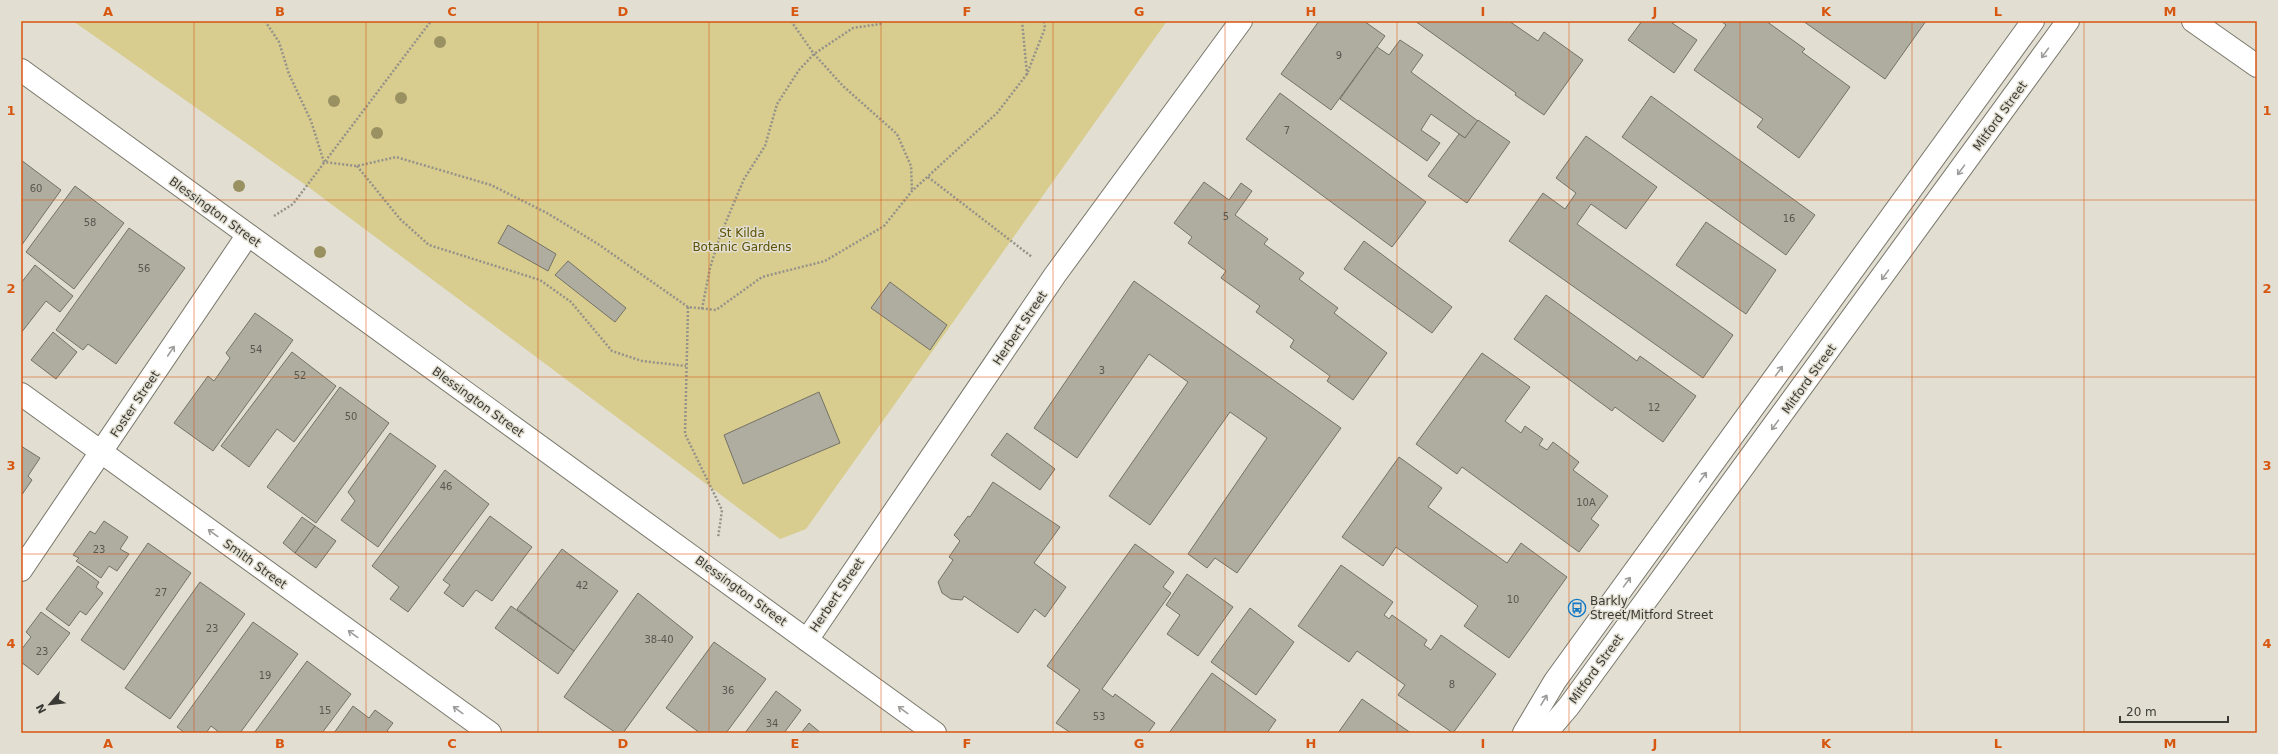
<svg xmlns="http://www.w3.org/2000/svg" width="2278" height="754" viewBox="0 0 2278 754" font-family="'DejaVu Sans',sans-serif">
<rect width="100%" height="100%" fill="#e2dfd2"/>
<polygon fill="#d8cc8f" points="73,21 1167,21 806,529 780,539 307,186"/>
<g fill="#afada0" stroke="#747266">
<polygon points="1319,21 1364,21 1385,36 1331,110 1281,74"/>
<polygon points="1415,21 1509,21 1538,41 1544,32 1583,60 1544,115 1515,95 1516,93"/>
<polygon points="1642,21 1678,21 1672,23 1697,40 1674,73 1628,40"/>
<polygon points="1721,21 1766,21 1805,49 1802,52 1850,87 1799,158 1757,127 1763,119 1694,70 1726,25"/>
<polygon points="1803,21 1926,21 1885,79"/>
<polygon points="1400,40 1423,55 1411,72 1478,121 1465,138 1431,114 1421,130 1440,143 1427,161 1340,99 1377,47 1389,55"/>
<polygon points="1280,93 1426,202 1392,247 1246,139"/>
<polygon points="1651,96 1815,215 1786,255 1622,137"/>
<polygon points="1478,120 1510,142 1467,203 1428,176 1459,134 1465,138"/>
<polygon points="1586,136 1657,187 1626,229 1591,204 1577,224 1733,335 1703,378 1509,241 1543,193 1565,209 1576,193 1556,178"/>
<polygon points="21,160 61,190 21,246"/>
<polygon points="1204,182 1229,200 1241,183 1252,191 1235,215 1268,239 1264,244 1304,273 1299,279 1338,308 1334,313 1387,353 1353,400 1327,381 1330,376 1290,347 1294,340 1256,312 1260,306 1221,278 1226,271 1188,243 1192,237 1174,223"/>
<polygon points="75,186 124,223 74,289 26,252"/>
<polygon points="1706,222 1776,270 1746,314 1676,265"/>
<polygon points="508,225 556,254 548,271 498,243"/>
<polygon points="129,228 185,268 116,364 88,344 83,350 56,330"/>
<polygon points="1364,241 1452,307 1432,333 1344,269"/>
<polygon points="568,261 626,308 615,322 555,275"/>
<polygon points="35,265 73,296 60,312 46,301 21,333 21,283"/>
<polygon points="1134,281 1341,428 1237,573 1215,558 1207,568 1188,554 1267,438 1230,412 1150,525 1109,496 1188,382 1149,354 1077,458 1034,428"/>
<polygon points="890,282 947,325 930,350 871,308"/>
<polygon points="1546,295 1637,361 1640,356 1696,396 1663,442 1615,407 1612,411 1514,339"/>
<polygon points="255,313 293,340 213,451 174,423 208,376 214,381 230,358 226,353"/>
<polygon points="53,332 77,352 56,379 31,360"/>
<polygon points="292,352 336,386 294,442 277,429 249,467 221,446"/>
<polygon points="1482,353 1530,387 1505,421 1521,433 1525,426 1543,439 1539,445 1547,450 1553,442 1579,462 1573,470 1608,496 1591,519 1599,525 1579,552 1462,467 1457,474 1416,444"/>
<polygon points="340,387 389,423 316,523 267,487"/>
<polygon points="819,392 840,443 743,484 724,435"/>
<polygon points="390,433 436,466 378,547 341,520 355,501 348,492"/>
<polygon points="1007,433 1055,469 1040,490 991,455"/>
<polygon points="21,446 40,458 28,476 32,480 21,496"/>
<polygon points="1399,457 1442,488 1428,507 1507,563 1521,543 1567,577 1509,658 1464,626 1478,606 1396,547 1383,566 1342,537"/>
<polygon points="445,470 489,504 408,612 390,599 399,587 372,566"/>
<polygon points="993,482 1060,527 1034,563 1066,587 1045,617 1035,609 1018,633 964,596 962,600 951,599 942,593 938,582 953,560 949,557 960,541 954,535 968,516 970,517"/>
<polygon points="490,516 532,547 492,601 476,590 463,607 444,593 450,585 443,580"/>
<polygon points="302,517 315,526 295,553 283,543"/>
<polygon points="104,521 128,537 120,549 129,554 117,571 109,566 101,578 76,561 79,558 73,555 90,531 95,534"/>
<polygon points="315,526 336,541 316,568 295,553"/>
<polygon points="148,543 191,573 124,670 81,640"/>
<polygon points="1135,544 1174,572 1163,587 1171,593 1102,689 1113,697 1115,694 1155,723 1148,733 1071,733 1056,723 1080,690 1047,666"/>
<polygon points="562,549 618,591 574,651 517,609"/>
<polygon points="1341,565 1393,602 1384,615 1389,619 1392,615 1427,640 1424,645 1431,650 1441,635 1496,674 1453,733 1398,695 1405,685 1357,651 1349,662 1298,626"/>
<polygon points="78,566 99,582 96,587 103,593 86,615 80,611 69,626 46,609"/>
<polygon points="1187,574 1233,607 1198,656 1167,634 1180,615 1166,605"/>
<polygon points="200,582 245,614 170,719 125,688"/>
<polygon points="638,593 693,637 623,733 616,733 564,697"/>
<polygon points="511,606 574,651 558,674 495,628"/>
<polygon points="1250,608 1294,642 1256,695 1211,662"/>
<polygon points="41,612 70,633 38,675 21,662 21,650 31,637 26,632"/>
<polygon points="253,622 298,654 240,733 220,733 211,726 206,733 185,733 177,727"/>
<polygon points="714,642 766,679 726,733 700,733 666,708"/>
<polygon points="307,661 351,694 322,733 254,733"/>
<polygon points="1212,673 1276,720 1267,733 1169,733"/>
<polygon points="776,691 801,710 784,733 745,733"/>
<polygon points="1362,699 1411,733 1338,733"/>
<polygon points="353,706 369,718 375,710 393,723 387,731 390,733 334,733"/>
<polygon points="809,723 821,733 801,733"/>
</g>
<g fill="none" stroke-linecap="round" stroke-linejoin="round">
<defs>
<g id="minor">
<polyline points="2193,21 2257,66"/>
<polyline points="21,70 935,733"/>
<polyline points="21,394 490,733"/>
<polyline points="21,570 247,236"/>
<polyline points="807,640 1055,275 1241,21"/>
<polyline points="1524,733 1555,681 2033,21"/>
<polyline points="1546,733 1569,706 2068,21"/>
</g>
</defs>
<use href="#minor" stroke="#79776b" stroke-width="24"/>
<g stroke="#959289" stroke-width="2.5" stroke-dasharray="2 2" stroke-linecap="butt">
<polyline points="265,21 279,42 289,74 311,121 324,162 357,166 396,157 491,185 547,213 598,244 688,307 716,310 762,277 825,261 884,226 912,191 997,113 1027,74 1045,28 1044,21"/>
<polyline points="791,21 814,54 843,86 897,134 911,166 912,191"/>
<polyline points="1022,21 1027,74"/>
<polyline points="357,166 400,219 429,245 540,280 571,302 612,351 642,361 686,366"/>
<polyline points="928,177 1032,257"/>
<polyline points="274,216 293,204 431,21"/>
<polyline points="688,307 685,434 722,510 718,538"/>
<polyline points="702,309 710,268 720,236 744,179 765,146 777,104 799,70 814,54 853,28 880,24 883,21"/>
</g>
<use href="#minor" stroke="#fff" stroke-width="22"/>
</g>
<g fill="#999161">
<circle cx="440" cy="42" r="6"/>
<circle cx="401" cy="98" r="6"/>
<circle cx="334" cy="101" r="6"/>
<circle cx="377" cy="133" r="6"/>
<circle cx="239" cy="186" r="6"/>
<circle cx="320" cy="252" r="6"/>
</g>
<defs><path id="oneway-shaft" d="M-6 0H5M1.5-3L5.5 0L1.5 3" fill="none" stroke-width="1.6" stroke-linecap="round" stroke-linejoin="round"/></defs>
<g stroke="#9d9c9a">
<use href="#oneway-shaft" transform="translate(2045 53) rotate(126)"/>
<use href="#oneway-shaft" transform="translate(1961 170) rotate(126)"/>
<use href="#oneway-shaft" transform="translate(1885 275) rotate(126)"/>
<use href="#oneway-shaft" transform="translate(171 351) rotate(-56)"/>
<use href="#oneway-shaft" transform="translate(1779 371) rotate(-54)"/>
<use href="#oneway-shaft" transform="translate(1775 425) rotate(126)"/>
<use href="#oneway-shaft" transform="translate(1703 477) rotate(-54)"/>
<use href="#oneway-shaft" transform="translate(213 533) rotate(-144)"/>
<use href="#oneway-shaft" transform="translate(1627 582) rotate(-54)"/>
<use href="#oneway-shaft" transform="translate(353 634) rotate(-144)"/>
<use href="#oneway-shaft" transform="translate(1544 700) rotate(-59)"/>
<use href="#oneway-shaft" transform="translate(458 710) rotate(-144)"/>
<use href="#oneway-shaft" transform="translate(903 710) rotate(-144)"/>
</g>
<path fill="none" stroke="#d75610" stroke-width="1" stroke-opacity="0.55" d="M194,21V733M366,21V733M538,21V733M709,21V733M881,21V733M1053,21V733M1225,21V733M1397,21V733M1569,21V733M1740,21V733M1912,21V733M2084,21V733M21,200H2257M21,377H2257M21,554H2257"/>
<defs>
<symbol id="bus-ring" viewBox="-11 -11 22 22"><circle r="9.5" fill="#e2dfd2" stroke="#1478c3" stroke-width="1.5"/><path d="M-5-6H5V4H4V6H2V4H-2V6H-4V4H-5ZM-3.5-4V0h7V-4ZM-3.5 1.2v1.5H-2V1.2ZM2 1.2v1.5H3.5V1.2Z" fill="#1478c3"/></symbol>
</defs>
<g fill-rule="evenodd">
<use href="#bus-ring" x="1567" y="598" width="20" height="20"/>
</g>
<g text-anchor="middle" stroke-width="3" stroke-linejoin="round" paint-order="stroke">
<g font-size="10" fill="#585750">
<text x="1339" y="59">9</text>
<text x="1287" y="134">7</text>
<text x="36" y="192">60</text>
<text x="1226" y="220">5</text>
<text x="1789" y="222">16</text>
<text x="90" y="226">58</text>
<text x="144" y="272">56</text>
<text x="256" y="353">54</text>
<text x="1102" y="374">3</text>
<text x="300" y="379">52</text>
<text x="1654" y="411">12</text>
<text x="351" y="420">50</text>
<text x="446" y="490">46</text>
<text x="1586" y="506">10A</text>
<text x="99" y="553">23</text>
<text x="582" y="589">42</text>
<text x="161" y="596">27</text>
<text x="1513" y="603">10</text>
<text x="212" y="632">23</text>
<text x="659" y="643">38-40</text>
<text x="42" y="655">23</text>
<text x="265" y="679">19</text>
<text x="1452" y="688">8</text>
<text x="728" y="694">36</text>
<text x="325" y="714">15</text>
<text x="1099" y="720">53</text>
<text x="772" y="727">34</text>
</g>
<g font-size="12" fill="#3b3a35" stroke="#e2dfd2">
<text transform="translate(2000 116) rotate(-54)" y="4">Mitford Street</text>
<text transform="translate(215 212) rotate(36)" y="4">Blessington Street</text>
<text transform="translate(1020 328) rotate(-56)" y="4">Herbert Street</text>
<text transform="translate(1809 379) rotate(-54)" y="4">Mitford Street</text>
<text transform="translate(478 402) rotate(36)" y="4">Blessington Street</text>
<text transform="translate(135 404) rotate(-56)" y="4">Foster Street</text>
<text transform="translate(255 564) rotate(36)" y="4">Smith Street</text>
<text transform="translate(741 591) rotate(36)" y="4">Blessington Street</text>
<text transform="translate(837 595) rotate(-56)" y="4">Herbert Street</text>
<text transform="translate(1596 669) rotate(-54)" y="4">Mitford Street</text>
</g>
<g font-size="12" fill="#5e5204" stroke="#e2dfd2">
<text x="742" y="237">St Kilda<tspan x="742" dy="14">Botanic Gardens</tspan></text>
</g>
<g font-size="12" fill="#3b3a35" stroke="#e2dfd2" text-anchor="start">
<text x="1590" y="605">Barkly<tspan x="1590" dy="14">Street/Mitford Street</tspan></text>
</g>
</g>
<rect width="2278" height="754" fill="none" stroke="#e2dfd2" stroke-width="44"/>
<g transform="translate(50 704) rotate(242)" stroke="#e2dfd2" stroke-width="3" paint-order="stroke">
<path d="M0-3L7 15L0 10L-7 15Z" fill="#3b3a35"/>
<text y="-6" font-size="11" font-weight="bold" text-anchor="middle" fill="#3b3a35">N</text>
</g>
<path d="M2120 716v6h108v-6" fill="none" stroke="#3b3a35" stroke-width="2"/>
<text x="2126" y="716" font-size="12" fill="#3b3a35" stroke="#e2dfd2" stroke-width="3" paint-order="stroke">20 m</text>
<rect x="22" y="22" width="2234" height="710" fill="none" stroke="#d75610" stroke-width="1.5"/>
<g font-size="13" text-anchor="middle" font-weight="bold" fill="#d75610">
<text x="108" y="16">A</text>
<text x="280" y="16">B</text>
<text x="452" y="16">C</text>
<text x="623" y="16">D</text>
<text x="795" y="16">E</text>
<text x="967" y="16">F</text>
<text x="1139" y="16">G</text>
<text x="1311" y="16">H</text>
<text x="1483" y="16">I</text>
<text x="1655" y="16">J</text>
<text x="1826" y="16">K</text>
<text x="1998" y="16">L</text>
<text x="2170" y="16">M</text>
<text x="11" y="115">1</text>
<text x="2267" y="115">1</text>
<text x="11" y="293">2</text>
<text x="2267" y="293">2</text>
<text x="11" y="470">3</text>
<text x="2267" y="470">3</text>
<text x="11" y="648">4</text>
<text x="2267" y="648">4</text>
<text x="108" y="748">A</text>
<text x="280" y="748">B</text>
<text x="452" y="748">C</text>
<text x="623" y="748">D</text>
<text x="795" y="748">E</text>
<text x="967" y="748">F</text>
<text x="1139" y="748">G</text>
<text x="1311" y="748">H</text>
<text x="1483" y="748">I</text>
<text x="1655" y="748">J</text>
<text x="1826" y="748">K</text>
<text x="1998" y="748">L</text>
<text x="2170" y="748">M</text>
</g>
</svg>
